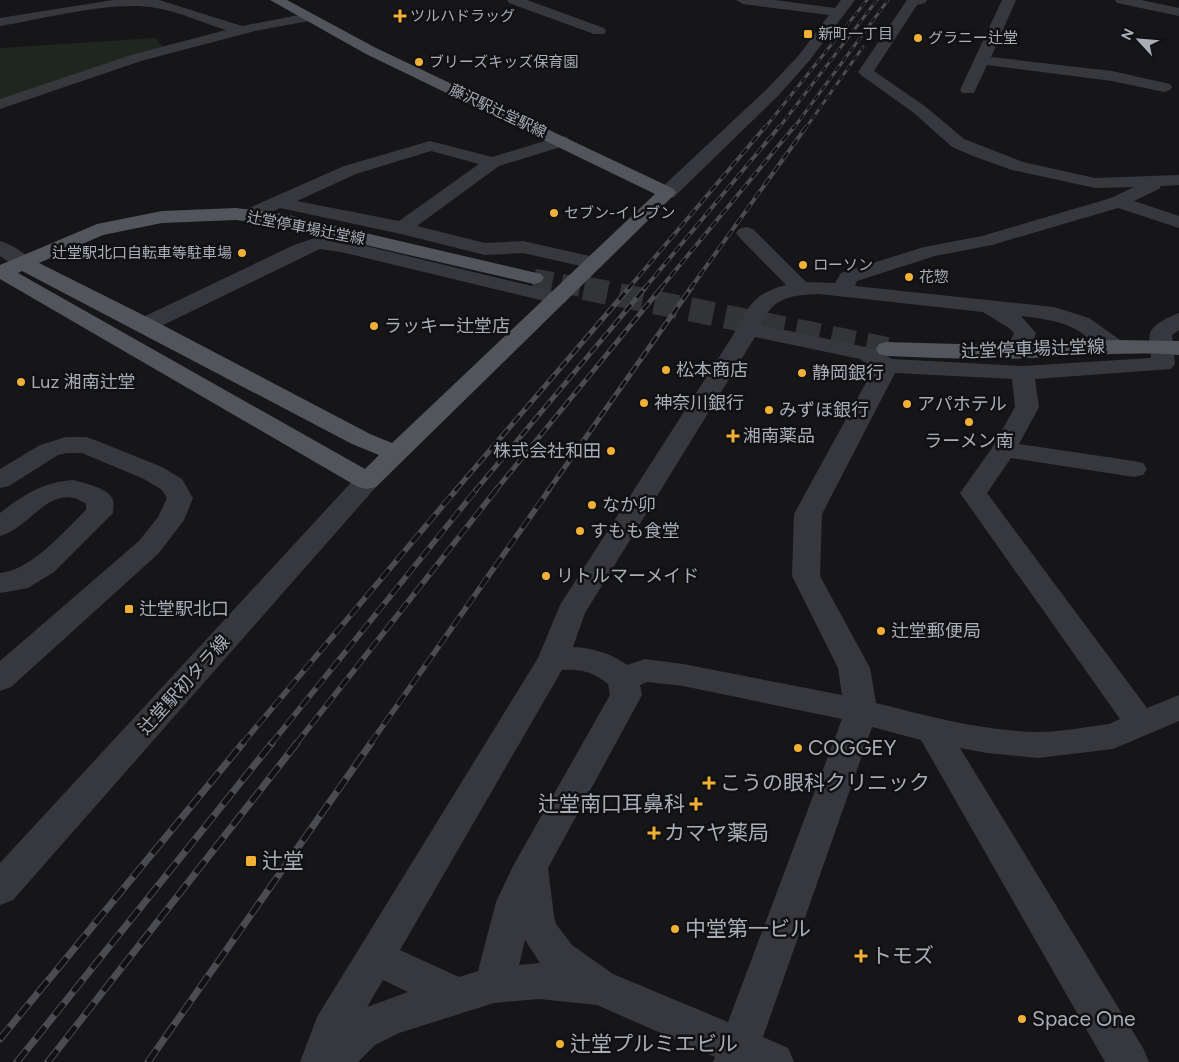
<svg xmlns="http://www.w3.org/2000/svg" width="1179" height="1062" viewBox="0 0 1179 1062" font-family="Figtree,'Noto Sans JP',sans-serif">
<rect width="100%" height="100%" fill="#161618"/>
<polygon fill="#1e261f" points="156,38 163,48 0,100 0,48"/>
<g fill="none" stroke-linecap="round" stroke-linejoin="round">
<polyline stroke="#333438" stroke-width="19" stroke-dasharray="19 9" stroke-linecap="butt" points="534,278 590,289"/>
<polyline stroke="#333438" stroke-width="24" stroke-dasharray="24 12" stroke-linecap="butt" points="584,288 887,349"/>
<g fill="#37383d" fill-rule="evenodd">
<path d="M113,0H159L242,26L309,13L316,17L314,20L255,31L141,61L0,109V99L131,55L226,30C203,23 180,12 156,8C114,0 44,19 0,26V18Z"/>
<polygon points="507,0 527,0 604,28 606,31 604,34 594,34 509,3"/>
<polygon points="736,0 775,0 835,8 841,0 855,0 809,61 779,95 674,197 667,199 660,197 658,193 660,189 767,89 799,55 829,15 743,4"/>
<path d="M907,0H927L925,3L917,5L874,71L926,107L964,139L1023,162L1095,178L1179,175V185L1161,186L1159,189L1134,201L1179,216V228L1118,208L992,245L935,256L857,281L855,286L1054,307L1089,318L1123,342L1126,347L1123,352C1102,357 1090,335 1071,327C1055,320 1038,318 1021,316L1036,333C1031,349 1021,361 1002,357L999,352C1004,344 1011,343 1014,333L1009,328L983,312L819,294C791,295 773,297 761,325L875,349L892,359L1023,366L1151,358C1151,351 1148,340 1150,334C1152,324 1171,316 1179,313V330L1172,335L1175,364L1171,369L1035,379L1039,407L1019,444L1134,461L1143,463L1147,469L1143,475L1134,477L1011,458L987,493L1147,708L1179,695V721L1113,749L1038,758L987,753L960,748L1143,1048L1149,1062H1105L921,740L872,727L763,1037L788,1048L794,1062H713L715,1057L597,1005L539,999L494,1003L399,1033L375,1045L358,1062H300L317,1017L538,658L560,605L732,337C748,308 751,294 786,285L739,237L736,233L739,229L746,227L753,229L806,282L835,283L841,273L924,247L982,236L1111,198L1134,187L1095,188L1012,170L973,156L952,147L914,113L861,75L858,72ZM755,337L860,359L874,368L794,514L792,576L838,668L842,695L683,664L645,659L627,665C611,653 592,648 573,647L585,613ZM895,373L1012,379L1015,407L992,448L960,493L1120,719L1109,724C1086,727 1060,732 1037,732C982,731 928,716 876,703L870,668L820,576L822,514ZM562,670C582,669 593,672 608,684L610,695L513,866L496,902L478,971L459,977L400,950ZM647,682L683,686L842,719L728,1022L613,974L572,945L556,924L554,916L548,868L642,695L640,685ZM525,940L540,963L519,965ZM383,980L408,992L367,1007Z"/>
<polygon points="1002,0 1016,0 991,57 1112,71 1170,84 1172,87 1170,90 1164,92 1112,81 987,65 974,93 962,93 960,90"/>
<polygon points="1115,0 1141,0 1179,8 1179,16 1117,3"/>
<path d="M561,136L567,137L570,141L567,145L499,166L417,226L485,243L523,241L594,257L601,259L604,263L601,267L594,269L523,253L485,255L401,234L280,208L254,220L247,222L240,220L237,216L240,212L344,166L430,141L492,157ZM431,151L479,164L399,221L297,201L356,174Z"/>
<polygon points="318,237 341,240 557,292 565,293 568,298 565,303 557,304 341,252 320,249 153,330 145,332 137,330 134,325 137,320 294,245"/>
<path d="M0,241C11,244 26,253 32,262L29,266C17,269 10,263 0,256Z"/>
<polygon points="66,437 86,437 95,440 162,467 182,479 193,498 184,520 159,553 11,687 0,691 0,661 139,541 158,517 167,498 162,490 144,479 82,453 67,453 58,455 9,486 0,488 0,469 40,445"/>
<polygon points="367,473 376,475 380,481 376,487 13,900 0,905 0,863 358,475"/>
<path d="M73,480C84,483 109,488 113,500C114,504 113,509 113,513L54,572L28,588L0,593V573C32,570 63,532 86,510V504C51,480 31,528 0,536V513C23,495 43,482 73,480Z"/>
</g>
<g fill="#53555c" fill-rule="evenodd">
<path d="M270,0H287L376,48L674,189L676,193L376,487L367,489L358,487L0,279V265L97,224L162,211L236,208L284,214L541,274L544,278L541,282L534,284L284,226L236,220L162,223L103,235L39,263L153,320L370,434L392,443L655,194L366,54ZM22,271L352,444L379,455L365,469L18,273Z"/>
<path d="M1116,340L1179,341V355C1129,351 1079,356 1029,358C982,360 934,358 887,356L879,354L876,349L879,344L887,342L995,345Z"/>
</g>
<defs>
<g id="rail-far4">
<polyline points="764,129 867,0"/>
<polyline points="778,129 877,0"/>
<polyline points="793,129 888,0"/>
<polyline points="805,129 863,47"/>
</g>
<g id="rail-far3">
<polyline points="628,289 765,127"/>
<polyline points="644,289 779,127"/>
<polyline points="660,289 794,127"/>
<polyline points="690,289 806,127"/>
</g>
<g id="rail-far2">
<polyline points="455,491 629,288"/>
<polyline points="475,491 645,288"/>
<polyline points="495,491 661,288"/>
<polyline points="548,491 691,288"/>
</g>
<g id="rail-far1">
<polyline points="242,744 456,490"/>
<polyline points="271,744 476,490"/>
<polyline points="296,744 496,490"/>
<polyline points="370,744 549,490"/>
</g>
<g id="rail">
<polyline points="0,1039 243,743"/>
<polyline points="17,1062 272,743"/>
<polyline points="48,1062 297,743"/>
<polyline points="148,1062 371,743"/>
</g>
</defs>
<use href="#rail-far4" stroke="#4a4c52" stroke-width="3"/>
<use href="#rail-far3" stroke="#4a4c52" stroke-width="4"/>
<use href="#rail-far2" stroke="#4a4c52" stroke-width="5"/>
<use href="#rail-far1" stroke="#4a4c52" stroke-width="5.5"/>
<use href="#rail" stroke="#4a4c52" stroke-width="7"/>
<use href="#rail-far4" stroke="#111113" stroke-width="2" stroke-dasharray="6" stroke-linecap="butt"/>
<use href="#rail-far3" stroke="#111113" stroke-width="2.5" stroke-dasharray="8" stroke-linecap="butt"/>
<use href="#rail-far2" stroke="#111113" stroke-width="3" stroke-dasharray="9" stroke-linecap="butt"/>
<use href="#rail-far1" stroke="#111113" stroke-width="4" stroke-dasharray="12" stroke-linecap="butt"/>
<use href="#rail" stroke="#111113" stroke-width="5" stroke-dasharray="15" stroke-linecap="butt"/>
</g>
<g fill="#f2b134" stroke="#111113" stroke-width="2">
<path d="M397.5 8.5h5v5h5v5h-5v5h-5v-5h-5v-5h5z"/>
<rect x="803" y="29" width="10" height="10" rx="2.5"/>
<circle cx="918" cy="38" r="5"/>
<circle cx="419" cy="62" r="5"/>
<circle cx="554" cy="213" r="5"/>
<circle cx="242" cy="253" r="5"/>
<circle cx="803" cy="265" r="5"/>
<circle cx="909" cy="277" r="5"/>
<circle cx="374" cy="326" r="5"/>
<circle cx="666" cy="370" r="5"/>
<circle cx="802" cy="373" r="5"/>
<circle cx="21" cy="382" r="5"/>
<circle cx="644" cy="403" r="5"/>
<circle cx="907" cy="404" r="5"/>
<circle cx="769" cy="410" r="5"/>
<circle cx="969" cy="422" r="5"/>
<path d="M730.5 428.5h5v5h5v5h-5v5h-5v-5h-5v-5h5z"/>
<circle cx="611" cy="451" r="5"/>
<circle cx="592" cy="505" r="5"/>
<circle cx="580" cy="531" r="5"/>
<circle cx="546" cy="576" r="5"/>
<rect x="124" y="604" width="10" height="10" rx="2.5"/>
<circle cx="881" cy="631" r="5"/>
<circle cx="798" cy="748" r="5"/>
<path d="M706.5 775.5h5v5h5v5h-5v5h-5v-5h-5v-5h5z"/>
<path d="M693.5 796.5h5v5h5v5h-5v5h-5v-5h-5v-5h5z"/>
<path d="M651.5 825.5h5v5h5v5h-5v5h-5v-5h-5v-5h5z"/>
<rect x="245" y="855" width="12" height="12" rx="2.5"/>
<circle cx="675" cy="929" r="5"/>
<path d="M858.5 948.5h5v5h5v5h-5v5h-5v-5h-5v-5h5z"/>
<circle cx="1022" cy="1019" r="5"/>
<circle cx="560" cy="1044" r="5"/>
</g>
<g text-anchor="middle" stroke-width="5" stroke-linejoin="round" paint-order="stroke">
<g font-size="15" fill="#a8adb8" stroke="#111113" text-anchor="start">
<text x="410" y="21">ツルハドラッグ</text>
<text x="818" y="39">新町一丁目</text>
<text x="928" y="43">グラニー辻堂</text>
<text x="429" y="67">ブリーズキッズ保育園</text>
<text x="564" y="218">セブン-イレブン</text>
<text x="232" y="258" text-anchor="end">辻堂駅北口自転車等駐車場</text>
<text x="813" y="270">ローソン</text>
<text x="919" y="282">花惣</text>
</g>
<g font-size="15" fill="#a8adb8" stroke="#111113">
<text transform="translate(498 111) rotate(25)" y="5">藤沢駅辻堂駅線</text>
<text transform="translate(306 228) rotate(11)" y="5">辻堂停車場辻堂線</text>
</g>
<g font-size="18" fill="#a8adb8" stroke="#111113" text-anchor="start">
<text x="384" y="332">ラッキー辻堂店</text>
<text x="676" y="376">松本商店</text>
<text x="812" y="379">静岡銀行</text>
<text x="31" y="388">Luz 湘南辻堂</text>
<text x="654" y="409">神奈川銀行</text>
<text x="917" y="410">アパホテル</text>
<text x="779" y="416">みずほ銀行</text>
<text x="743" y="442">湘南薬品</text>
<text x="969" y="447" text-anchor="middle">ラーメン南</text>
<text x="601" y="457" text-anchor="end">株式会社和田</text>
<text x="602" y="511">なか卯</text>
<text x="590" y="537">すもも食堂</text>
<text x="556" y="582">リトルマーメイド</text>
<text x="139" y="615">辻堂駅北口</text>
<text x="891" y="637">辻堂郵便局</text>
</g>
<g font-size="18" fill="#a8adb8" stroke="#111113">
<text transform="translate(1033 349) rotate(-2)" y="6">辻堂停車場辻堂線</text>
<text transform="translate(184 685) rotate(-48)" y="6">辻堂駅初タラ線</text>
</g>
<g font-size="21" fill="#a8adb8" stroke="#111113" text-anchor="start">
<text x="808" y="755">COGGEY</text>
<text x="720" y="790">こうの眼科クリニック</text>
<text x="685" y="811" text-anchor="end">辻堂南口耳鼻科</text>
<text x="664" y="840">カマヤ薬局</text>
<text x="262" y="868">辻堂</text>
<text x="685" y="936">中堂第一ビル</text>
<text x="871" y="963">トモズ</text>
<text x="1032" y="1026">Space One</text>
<text x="570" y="1051">辻堂プルミエビル</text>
</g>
</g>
<g transform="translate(1139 40) rotate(296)" stroke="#111113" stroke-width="4" paint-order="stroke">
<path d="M0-4L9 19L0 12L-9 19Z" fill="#a8adb8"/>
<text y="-8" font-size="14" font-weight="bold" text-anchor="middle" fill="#a8adb8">N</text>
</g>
</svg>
